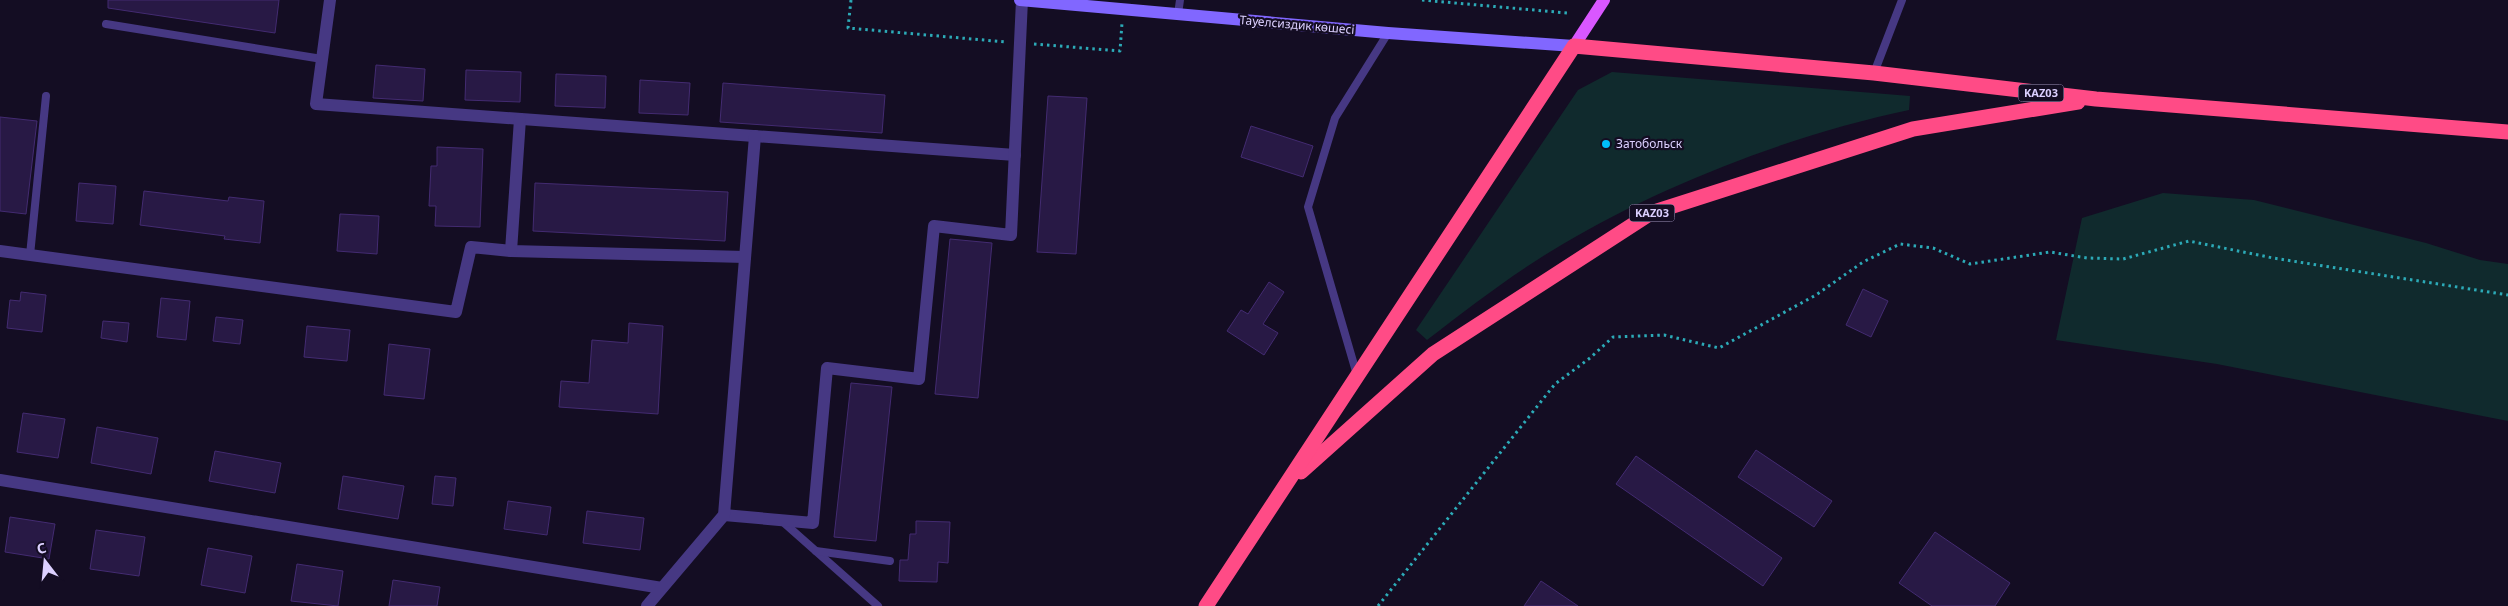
<svg xmlns="http://www.w3.org/2000/svg" width="2508" height="606" viewBox="0 0 2508 606" font-family="'Noto Sans',sans-serif">
<rect width="100%" height="100%" fill="#140d23"/>
<g fill="#102a2d">
<path d="M1612,72L1910,96L1909,110C1794,134 1664,184 1563,244C1515,272 1471,306 1427,340L1416,330L1578,90Z"/>
<polygon points="2163,193 2254,200 2426,243 2480,260 2508,264 2508,421 2217,364 2056,340 2082,218"/>
</g>
<g fill="#281945" stroke="#432b71">
<polygon points="108,0 279,0 275,33 108,8"/>
<polygon points="376,65 425,69 423,101 373,98"/>
<polygon points="466,70 521,72 520,102 465,100"/>
<polygon points="556,74 606,76 605,108 555,106"/>
<polygon points="640,80 690,83 688,115 639,113"/>
<polygon points="723,83 885,95 882,133 720,122"/>
<polygon points="1048,96 1087,98 1076,254 1037,252"/>
<polygon points="0,117 37,121 26,214 0,211"/>
<polygon points="1251,126 1313,146 1303,177 1241,157"/>
<polygon points="437,147 483,149 480,227 435,226 436,206 429,206 431,166 437,166"/>
<polygon points="79,183 116,186 113,224 76,221"/>
<polygon points="535,183 728,192 725,241 533,231"/>
<polygon points="144,191 228,201 229,197 264,201 260,243 224,239 225,236 140,225"/>
<polygon points="340,214 379,216 377,254 337,251"/>
<polygon points="950,239 992,243 978,398 935,394"/>
<polygon points="1269,282 1284,292 1263,324 1278,333 1264,355 1227,331 1241,310 1248,314"/>
<polygon points="1863,289 1888,301 1871,337 1846,325"/>
<polygon points="21,292 46,295 42,332 7,328 10,300 20,301"/>
<polygon points="161,298 190,301 186,340 157,337"/>
<polygon points="216,317 243,320 240,344 213,341"/>
<polygon points="103,321 129,323 127,342 101,338"/>
<polygon points="629,323 663,326 658,414 559,407 561,381 589,383 592,340 628,343"/>
<polygon points="307,326 350,330 347,361 304,357"/>
<polygon points="389,344 430,349 424,399 384,395"/>
<polygon points="851,383 892,387 876,541 834,537"/>
<polygon points="23,413 65,419 58,458 17,452"/>
<polygon points="97,427 158,438 151,474 91,463"/>
<polygon points="1756,450 1832,501 1814,527 1738,477"/>
<polygon points="215,451 281,463 275,493 209,481"/>
<polygon points="1636,456 1782,558 1763,586 1616,484"/>
<polygon points="343,476 404,486 398,519 338,509"/>
<polygon points="435,476 456,478 453,506 432,504"/>
<polygon points="508,501 551,507 547,535 504,529"/>
<polygon points="587,511 644,518 640,550 583,543"/>
<polygon points="10,517 55,524 49,559 5,552"/>
<polygon points="916,521 950,522 948,563 938,562 937,582 899,581 900,560 908,560 910,534 916,534"/>
<polygon points="96,530 145,537 139,576 90,569"/>
<polygon points="1935,532 2010,583 1995,606 1932,606 1899,583"/>
<polygon points="208,548 252,556 245,593 201,585"/>
<polygon points="297,564 343,571 338,606 291,601"/>
<polygon points="393,580 440,587 437,606 389,606"/>
<polygon points="1541,581 1578,606 1524,606"/>
</g>
<g fill="none" stroke-linecap="round" stroke-linejoin="round">
<g stroke="#2caab7" stroke-width="3" stroke-dasharray="2.5 4" stroke-linecap="butt">
<polyline points="851,0 848,28 1006,42"/>
<polyline points="1422,0 1567,13"/>
<polyline points="1034,44 1120,51 1122,23"/>
<polyline points="1378,606 1555,384 1590,358 1613,337 1664,335 1719,348 1816,295 1863,262 1900,244 1933,248 1970,264 2050,252 2087,258 2123,259 2189,241 2273,258 2508,295"/>
</g>
<g stroke="#463883" stroke-width="8">
<polyline points="1178,14 1180,0"/>
<polyline points="106,24 322,59"/>
<polyline points="1874,73 1902,0"/>
<polyline points="30,255 46,96"/>
<polyline points="1357,375 1308,207 1335,118 1388,33"/>
<polyline points="783,522 878,606"/>
<polyline points="816,551 890,561"/>
</g>
<g stroke="#463883" stroke-width="12">
<polyline points="330,0 316,104 1015,155"/>
<polyline points="0,251 456,312 471,247 511,251 745,257"/>
<polyline points="511,251 520,119"/>
<polyline points="0,480 662,588"/>
<polyline points="724,515 813,523 827,368 919,379 934,226 1011,235 1022,0"/>
<polyline points="647,606 724,515 755,136"/>
</g>
<polyline stroke="#8167ff" stroke-width="12" points="1020,0 1388,33 1574,46"/>
<polyline stroke="#d957ff" stroke-width="12" points="1574,46 1604,0"/>
<g stroke="#ff4b86" stroke-width="15">
<polyline points="1301,472 1433,354 1651,213 1913,129 2078,102"/>
<polyline points="1206,606 1574,46 1874,73 2096,99 2508,132"/>
</g>
</g>
<circle fill="#00bcfb" stroke="#140d23" stroke-width="2" cx="1606" cy="144" r="5"/>
<g text-anchor="middle" stroke-width="4.5" stroke-linejoin="round" paint-order="stroke">
<g fill="#140d23" stroke="#a096bd" stroke-width="1">
<rect x="2018.5" y="84.5" width="45" height="17" rx="4"/>
<rect x="1629.5" y="204.5" width="45" height="17" rx="4"/>
</g>
<g font-size="11" font-weight="bold" fill="#dcd0ff">
<text x="2041" y="97">KАZ03</text>
<text x="1652" y="217">KАZ03</text>
</g>
<g font-size="12" fill="#dcd0ff" stroke="#140d23">
<text transform="translate(1297 25) rotate(5)" y="4">Тауелсиздик көшесі</text>
</g>
<g font-size="12" fill="#dcd0ff" stroke="#140d23" text-anchor="start">
<text x="1616" y="148">Затобольск</text>
</g>
</g>
<g transform="translate(45 561) rotate(344)" stroke="#140d23" stroke-width="4" paint-order="stroke">
<path d="M0-4L9 19L0 12L-9 19Z" fill="#dcd0ff"/>
<text y="-8" font-size="14" font-weight="bold" text-anchor="middle" fill="#dcd0ff">С</text>
</g>
</svg>
